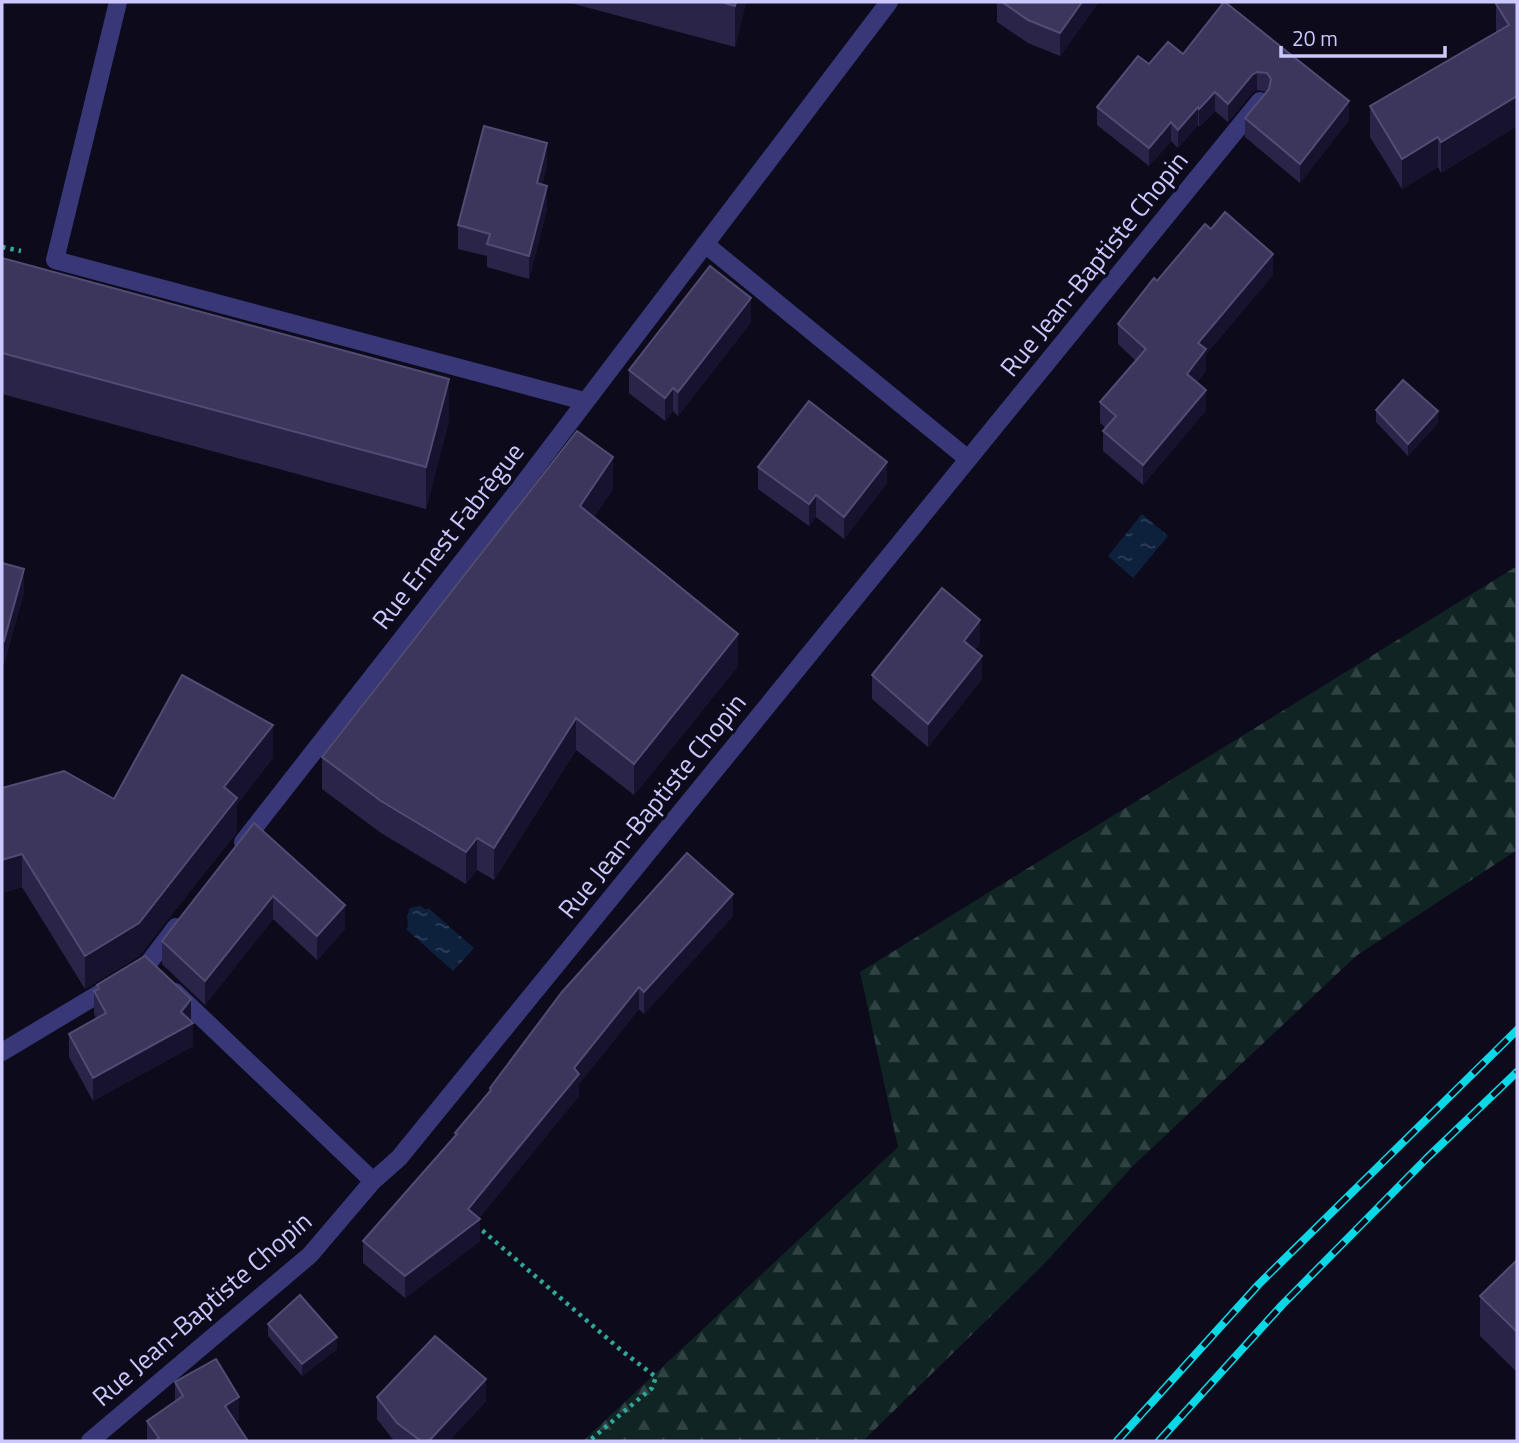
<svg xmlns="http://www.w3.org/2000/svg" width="1519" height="1443" viewBox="0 0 1519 1443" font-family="'Titillium Web',sans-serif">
<defs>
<pattern id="forest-firs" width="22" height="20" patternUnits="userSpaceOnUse" patternTransform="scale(1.75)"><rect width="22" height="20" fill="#0f2423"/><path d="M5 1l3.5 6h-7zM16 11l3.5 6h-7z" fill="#314244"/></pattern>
<pattern id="water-ripples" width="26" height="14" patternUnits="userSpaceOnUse" patternTransform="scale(1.75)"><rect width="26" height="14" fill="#0d213d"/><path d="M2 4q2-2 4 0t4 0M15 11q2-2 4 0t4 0" fill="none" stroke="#2f405a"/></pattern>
</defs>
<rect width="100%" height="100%" fill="#0d0b1b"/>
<polygon fill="url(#forest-firs)" points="1517,566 1517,850 1356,956 1133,1166 1044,1264 863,1441 583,1441 898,1147 860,972"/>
<g fill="url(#water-ripples)">
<polygon points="1142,514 1168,536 1133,578 1108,556"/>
<polygon points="421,906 426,910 428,908 474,948 453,971 406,929 408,927 407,916 410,908"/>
</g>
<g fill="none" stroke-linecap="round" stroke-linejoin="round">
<g stroke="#31a79b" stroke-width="4.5" stroke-dasharray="3.5 5" stroke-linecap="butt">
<polyline points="2,247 21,251"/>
<polyline points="476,1225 622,1351 656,1377 652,1388 589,1441"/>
</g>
<polyline stroke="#383878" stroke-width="18" points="118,2 55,260 584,401"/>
<g stroke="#383878" stroke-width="18">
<polyline points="705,244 968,459"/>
<polyline points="243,842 520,488 889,2"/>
<polyline points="175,992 373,1181"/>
<polyline points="2,1052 147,965 176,927"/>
<polyline points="90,1441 310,1255 373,1181 399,1158 1260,101"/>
</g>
<defs>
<g id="rail">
<polyline points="1117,1441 1259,1284 1517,1030"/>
<polyline points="1159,1441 1282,1305 1427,1158 1517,1072"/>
</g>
</defs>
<use href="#rail" stroke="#0ad8e6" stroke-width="8"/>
<use href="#rail" stroke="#0d0b1b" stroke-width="5" stroke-dasharray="16" stroke-linecap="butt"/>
</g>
<g fill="#2a2449">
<polygon points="567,2 746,2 735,47"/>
<polygon points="997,2 1099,2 1060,56 1028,43 997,22"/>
<polygon points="1224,2 1349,120 1300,183 1245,137 1245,118 1267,92 1257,90 1252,93 1228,122 1215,111 1199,127 1198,125 1178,148 1171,141 1149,166 1097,125 1097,107 1149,64 1183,54"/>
<polygon points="1517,2 1517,126 1441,173 1438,167 1402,189 1370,137 1370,106 1496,33 1496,4"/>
<polygon points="547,166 542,185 547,209 529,279 487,267 487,256 458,249 458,225"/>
<polygon points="1211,229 1273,275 1206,354 1206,370 1197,382 1206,410 1143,485 1103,451 1103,431 1106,428 1100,423 1100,402 1136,361 1118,344 1118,324 1157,281"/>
<polygon points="2,258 449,420 426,509 2,394"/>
<polygon points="751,322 678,416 673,411 665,421 629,393 629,370"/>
<polygon points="1376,410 1438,423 1408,456 1376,422"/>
<polygon points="758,467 887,483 844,539 816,517 809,526 758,489"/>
<polygon points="613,489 594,517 738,666 634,795 576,750 494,880 477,870 466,884 381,833 322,789 322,757"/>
<polygon points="2,563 24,592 4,664 2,663"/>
<polygon points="980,643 975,650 982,679 928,747 872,699 872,675"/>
<polygon points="273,758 237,804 237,832 139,956 85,989 22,887 2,893 2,788 114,799"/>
<polygon points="254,823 345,929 317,960 273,919 205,1005 162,964 162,941"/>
<polygon points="733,916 644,1014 639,1009 579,1084 579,1096 479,1218 480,1241 405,1298 363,1263 363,1241 455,1137 455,1133 490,1092 490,1088"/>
<polygon points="97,985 191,1021 193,1046 93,1101 69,1057 69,1034 96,1018 94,1014 94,991 97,990"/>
<polygon points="1517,1260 1517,1372 1480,1336 1480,1296"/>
<polygon points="268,1324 337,1349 302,1376 268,1336"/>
<polygon points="175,1382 239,1420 235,1422 248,1441 147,1441 147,1421 175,1402"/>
<polygon points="377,1397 486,1401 449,1441 394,1441 377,1419"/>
</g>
<g fill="#17132e">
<polygon points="736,2 746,2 735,47 735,6"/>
<polygon points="1082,2 1099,2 1060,56 1060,33"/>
<polygon points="1257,72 1257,90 1252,93 1228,122 1228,104 1252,75"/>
<polygon points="1215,92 1215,111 1199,127 1199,109"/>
<polygon points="1517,96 1517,126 1441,173 1441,142"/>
<polygon points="1349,101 1349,120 1300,183 1300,164"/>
<polygon points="1198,107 1198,125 1178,148 1178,130"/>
<polygon points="1171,122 1171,141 1149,166 1149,148"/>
<polygon points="1438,137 1438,167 1402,189 1402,159"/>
<polygon points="547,143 547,166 537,207 537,183"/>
<polygon points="547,186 547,209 529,279 529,256"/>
<polygon points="1273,254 1273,275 1206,354 1206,370 1187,395 1187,374 1198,343"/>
<polygon points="751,298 751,322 678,416 678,392"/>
<polygon points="449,379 449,420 426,509 426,467"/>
<polygon points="673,388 673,411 665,421 665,398"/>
<polygon points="1206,390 1206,410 1143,485 1143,465"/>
<polygon points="1438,411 1438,423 1408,456 1408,444"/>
<polygon points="613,457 613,489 580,538 580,506"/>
<polygon points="887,462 887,483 844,539 844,517"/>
<polygon points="816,495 816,517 809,526 809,504"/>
<polygon points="24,569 24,592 4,664 4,641"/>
<polygon points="980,620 980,643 964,664 964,641"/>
<polygon points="738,634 738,666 634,795 634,764"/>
<polygon points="982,656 982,679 928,747 928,724"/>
<polygon points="576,718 576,750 494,880 494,848"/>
<polygon points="273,725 273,758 237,804 237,832 139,956 85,989 85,956 224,787"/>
<polygon points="477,838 477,870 466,884 466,852"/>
<polygon points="22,854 22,887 2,893 2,860"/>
<polygon points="733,894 733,916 644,1014 644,992"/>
<polygon points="273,896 273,919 205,1005 205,981"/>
<polygon points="345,905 345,929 317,960 317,936"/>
<polygon points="639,987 639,1009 579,1084 579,1096 473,1225 480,1219 480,1241 405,1298 405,1276 468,1209 574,1068"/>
<polygon points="191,999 191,1023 193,1023 193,1046 93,1101 93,1078 181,1012"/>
<polygon points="337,1337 337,1349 302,1376 302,1364"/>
<polygon points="486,1379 486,1401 449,1441 429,1441"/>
<polygon points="239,1397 239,1420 225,1429 225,1406"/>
</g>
<g fill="#3c365c" stroke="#524c75" stroke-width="2">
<polygon points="721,2 736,2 735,6"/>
<polygon points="1002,2 1082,2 1060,33 1028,20"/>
<polygon points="1224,2 1225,2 1349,101 1300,164 1245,118 1269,89 1271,79 1267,73 1257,72 1252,75 1228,104 1215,92 1199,109 1198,107 1178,130 1171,122 1149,148 1097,107 1138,56 1149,64 1168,42 1183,54"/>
<polygon points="1500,2 1517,2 1517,96 1441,142 1438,137 1402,159 1370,106 1509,25 1496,4"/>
<polygon points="484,126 547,143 537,183 547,186 529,256 487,244 490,234 458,225"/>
<polygon points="1225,212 1273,254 1198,343 1206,349 1187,374 1206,390 1143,465 1103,431 1116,416 1100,402 1146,349 1118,324 1154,278 1157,281 1205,224 1211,229"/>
<polygon points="2,258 449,379 426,467 2,353"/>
<polygon points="710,266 751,298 678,392 673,388 665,398 629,370"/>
<polygon points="1403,380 1438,411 1408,444 1376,410"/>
<polygon points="809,401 887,462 844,517 816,495 809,504 758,467"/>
<polygon points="577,431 613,457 580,506 738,634 634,764 576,718 494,848 477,838 466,852 381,801 322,757"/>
<polygon points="2,563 24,569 4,641 2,640"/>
<polygon points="942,588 980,620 964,641 982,656 928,724 872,675"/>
<polygon points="182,675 273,725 224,787 237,798 139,923 85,956 22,854 2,860 2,788 64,771 114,799"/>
<polygon points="254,823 345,905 317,936 273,896 205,981 162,941"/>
<polygon points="687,853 733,894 644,992 639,987 574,1068 579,1074 468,1209 480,1219 405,1276 363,1241 457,1134 455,1133 491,1090 490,1088 562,992"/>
<polygon points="145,956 191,999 181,1012 193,1023 93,1078 69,1034 106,1013 94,991 99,989 97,985"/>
<polygon points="1517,1260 1517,1332 1480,1296"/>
<polygon points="300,1295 337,1337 302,1364 268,1324"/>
<polygon points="435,1336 486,1379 429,1441 421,1441 397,1423 377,1397"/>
<polygon points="216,1359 239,1397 225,1406 248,1441 155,1441 159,1438 147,1421 183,1396 175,1382"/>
</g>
<g text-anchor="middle" stroke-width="7" stroke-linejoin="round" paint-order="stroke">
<g font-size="26" fill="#ccc7fd" stroke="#0d0b1b">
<text transform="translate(1094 264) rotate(-51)" y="9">Rue Jean-Baptiste Chopin</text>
<text transform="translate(448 536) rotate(-52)" y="9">Rue Ernest Fabrègue</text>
<text transform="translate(652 806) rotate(-51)" y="9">Rue Jean-Baptiste Chopin</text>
<text transform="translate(202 1309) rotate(-41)" y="9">Rue Jean-Baptiste Chopin</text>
</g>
</g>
<rect width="1519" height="1443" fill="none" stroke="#ccc7fd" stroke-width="7"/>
<path d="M1281 46v10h164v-10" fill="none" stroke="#ccc7fd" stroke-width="3.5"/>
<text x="1292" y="46" font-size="21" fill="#ccc7fd" stroke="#0d0b1b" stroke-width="5" paint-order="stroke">20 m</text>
</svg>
